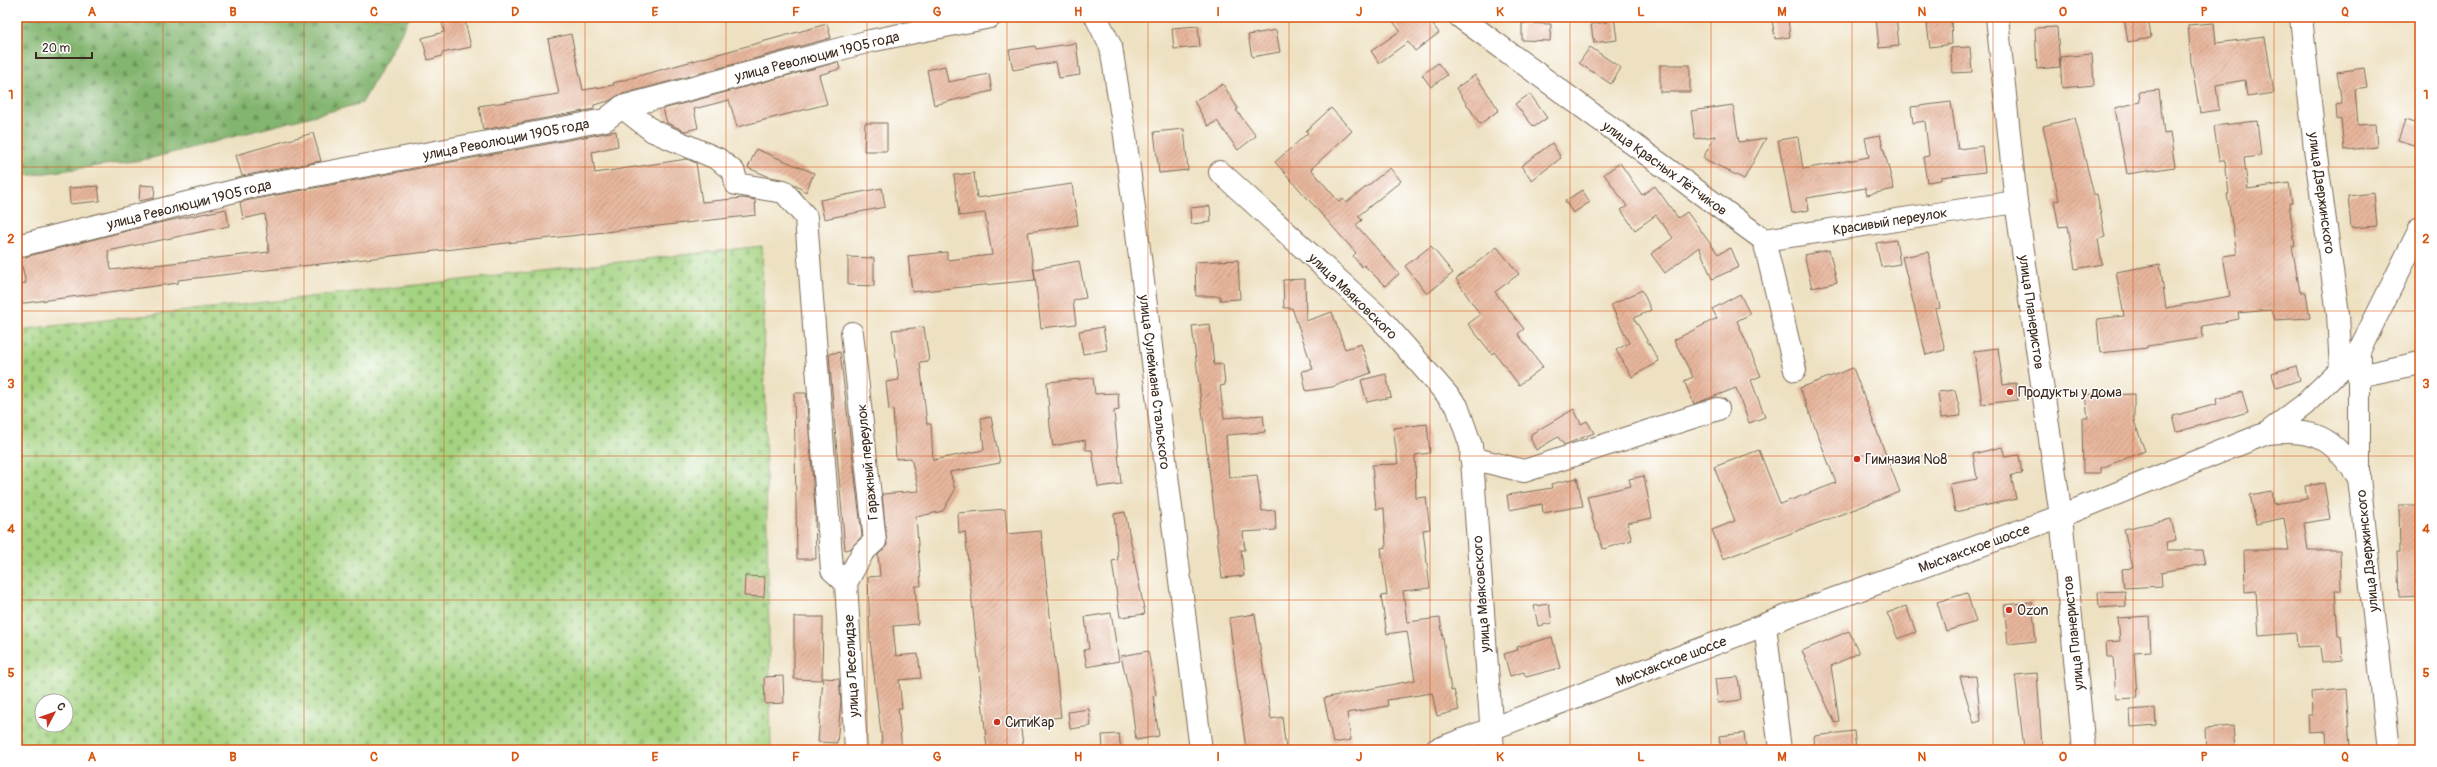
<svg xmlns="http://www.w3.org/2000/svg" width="2437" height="767" viewBox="0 0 2437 767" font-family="Pangolin,sans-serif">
<defs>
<pattern id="forest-firs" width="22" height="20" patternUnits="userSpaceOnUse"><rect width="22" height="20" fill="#83b56f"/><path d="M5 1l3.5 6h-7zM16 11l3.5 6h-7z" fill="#6c935b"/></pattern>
<pattern id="cemetery-stones" width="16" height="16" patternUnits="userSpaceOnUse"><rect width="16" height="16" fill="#a4d381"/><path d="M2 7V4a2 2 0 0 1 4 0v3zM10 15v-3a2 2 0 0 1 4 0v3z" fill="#8eb56f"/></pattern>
<pattern id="building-hatch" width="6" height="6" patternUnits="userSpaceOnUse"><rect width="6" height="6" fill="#e7b69c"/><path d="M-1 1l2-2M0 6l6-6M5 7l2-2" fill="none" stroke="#bc947f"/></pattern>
</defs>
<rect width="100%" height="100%" fill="#fff"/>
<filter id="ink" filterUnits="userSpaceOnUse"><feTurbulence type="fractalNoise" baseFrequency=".025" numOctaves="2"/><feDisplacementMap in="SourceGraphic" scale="8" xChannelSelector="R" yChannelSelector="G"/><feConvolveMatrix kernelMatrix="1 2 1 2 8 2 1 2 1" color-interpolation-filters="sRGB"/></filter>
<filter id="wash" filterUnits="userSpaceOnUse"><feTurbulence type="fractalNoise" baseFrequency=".012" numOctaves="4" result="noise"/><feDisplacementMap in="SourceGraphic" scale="16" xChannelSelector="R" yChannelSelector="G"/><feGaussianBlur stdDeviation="0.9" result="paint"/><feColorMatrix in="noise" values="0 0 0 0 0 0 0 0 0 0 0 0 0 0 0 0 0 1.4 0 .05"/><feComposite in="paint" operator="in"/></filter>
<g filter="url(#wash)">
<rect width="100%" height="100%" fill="#eee1c2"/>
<polygon fill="url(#forest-firs)" stroke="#5f7046" points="17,17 410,17 362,103 148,159 17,177"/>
<path fill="url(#cemetery-stones)" stroke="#707e50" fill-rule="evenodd" d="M762,246L771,750H17V330ZM42,701H66V725H42Z"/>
<g id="blocks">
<g fill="url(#building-hatch)">
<polygon points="457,17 464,17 471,47 442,53 442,56 428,60 422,38 444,32 442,21"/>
<polygon points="1390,17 1427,17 1439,33 1415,51 1408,42 1379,63 1371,51 1400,31"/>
<polygon points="1610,17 1614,17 1617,40 1593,43 1595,39 1593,39 1591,24 1607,22"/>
<polygon points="1876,17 1896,17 1899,46 1879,48"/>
<polygon points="1926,17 1951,17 1952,44 1930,47"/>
<polygon points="2124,17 2148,17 2151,38 2128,42"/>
<polygon points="1788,18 1790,37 1775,39 1772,19"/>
<polygon points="1522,23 1551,24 1550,41 1522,40"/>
<polygon points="2214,23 2216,43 2265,37 2274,93 2247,97 2245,80 2216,85 2219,110 2200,113 2191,62 2188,25"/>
<polygon points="827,24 831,38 619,95 609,101 594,105 594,109 483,130 479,106 559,94 548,39 571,34 583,90 614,85 613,83"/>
<polygon points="1198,26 1200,47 1174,49 1172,28"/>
<polygon points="2057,27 2060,67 2037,69 2035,28"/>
<polygon points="1276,30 1280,52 1252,57 1248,35"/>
<polygon points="1076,43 1080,75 1059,78 1056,62 1013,70 1009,50 1035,46 1036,49"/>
<polygon points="1590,47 1621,68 1611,84 1579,63"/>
<polygon points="1970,47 1972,72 1952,73 1951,48"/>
<polygon points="2092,54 2094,85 2062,88 2060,57"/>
<polygon points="838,62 840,69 819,75 827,104 737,127 729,100 694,109 698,128 685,131 667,123 663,109"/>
<polygon points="1438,63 1447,75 1431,87 1422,75"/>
<rect x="1660" y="65" width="30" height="27"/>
<polygon points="945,66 948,82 989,74 992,91 934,105 927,70"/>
<polygon points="2364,68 2367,87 2355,89 2358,125 2375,124 2377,147 2344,150 2341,119 2337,120 2336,105 2342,104 2337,72"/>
<polygon points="1475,75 1499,110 1480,124 1456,88"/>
<polygon points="1223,84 1238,109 1236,110 1256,136 1238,150 1217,121 1208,126 1194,101"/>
<polygon points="2159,90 2164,134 2170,133 2175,167 2127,174 2115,108 2140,102 2139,92"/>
<polygon points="1530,94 1547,118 1534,127 1515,104"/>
<polygon points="1951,102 1958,149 1982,146 1985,172 1941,177 1941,180 1927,182 1923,157 1929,156 1925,121 1913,123 1911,107"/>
<polygon points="1733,105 1739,142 1766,138 1744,179 1703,158 1715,136 1695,139 1691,111"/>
<polygon points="1331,108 1352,131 1311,169 1339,202 1343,199 1346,203 1390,168 1401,181 1358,216 1362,220 1356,225 1399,274 1385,286 1364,265 1362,267 1353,256 1356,253 1275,162 1308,133 1306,131"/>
<polygon points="2075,118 2094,195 2097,194 2105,237 2098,239 2102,264 2075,269 2068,226 2059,227 2054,201 2059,200 2043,126"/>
<polygon points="2405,120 2420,125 2420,147 2398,140"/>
<polygon points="2257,121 2261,156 2244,158 2248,189 2289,183 2292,203 2289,203 2295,246 2292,246 2300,292 2306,292 2310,318 2274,320 2271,310 2238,313 2239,319 2202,326 2203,338 2147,346 2147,348 2100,353 2097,319 2124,316 2116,272 2160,264 2166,308 2230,296 2223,256 2237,254 2227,194 2229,194 2225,161 2219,161 2214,126"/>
<polygon points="865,123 887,123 887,151 864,151"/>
<polygon points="1184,129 1188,170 1159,173 1154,132"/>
<polygon points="616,131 618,146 592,152 595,173 687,159 696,163 702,202 743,198 755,200 756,215 178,280 178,283 17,304 17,284 26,283 20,258 158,223 226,209 229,226 108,251 111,270 269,252 265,214 243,219 240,202"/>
<polygon points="313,133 321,161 242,176 236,155"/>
<polygon points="1880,135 1894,189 1867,195 1865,188 1807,198 1809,210 1792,213 1778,140 1798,137 1803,169 1869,157 1865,138"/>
<polygon points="1552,143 1561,158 1532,180 1521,166"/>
<polygon points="756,149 814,173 806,192 787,180 770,177 748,168"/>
<polygon points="1620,163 1642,195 1655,186 1678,218 1687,212 1718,254 1731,248 1739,267 1712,279 1699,247 1665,273 1651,254 1673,238 1656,215 1635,230 1621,210 1627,206 1604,174"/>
<polygon points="974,173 977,198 1072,184 1078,225 1028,232 1035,280 912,292 908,256 947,252 947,260 992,255 985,213 959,216 954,175"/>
<polygon points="140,185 155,186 154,198 139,201"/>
<polygon points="98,186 100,201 70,204 69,188"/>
<polygon points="882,188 885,207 824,219 820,200"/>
<polygon points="1582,190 1590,202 1573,213 1565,201"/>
<polygon points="2374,193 2377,226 2351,228 2348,196"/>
<polygon points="1210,206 1211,222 1191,224 1190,208"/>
<polygon points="1896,240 1900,264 1881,267 1876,243"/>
<polygon points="1431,246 1453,273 1427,294 1405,266"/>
<polygon points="1497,247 1519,274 1495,292 1524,329 1518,334 1543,367 1519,385 1494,352 1492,354 1468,324 1480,315 1456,279"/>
<polygon points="1829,250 1837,282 1812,288 1804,255"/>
<polygon points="1928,252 1940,308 1935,309 1945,350 1926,355 1902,257"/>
<polygon points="848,257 874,258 874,286 848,285"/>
<polygon points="1238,260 1240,299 1220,300 1220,296 1196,296 1195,262"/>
<polygon points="1079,261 1086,298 1073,300 1076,324 1041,328 1034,269"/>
<polygon points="1305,279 1306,321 1332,312 1345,349 1361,344 1371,373 1332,387 1306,391 1302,371 1313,369 1292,308 1284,308 1283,280"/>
<polygon points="1642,290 1651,310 1634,318 1659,361 1632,377 1616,350 1629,343 1611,305"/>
<polygon points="1740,294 1750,314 1737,321 1761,376 1751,380 1765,417 1749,423 1736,388 1694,404 1684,381 1693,377 1674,340 1717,318 1712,309"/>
<polygon points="1210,324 1214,365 1223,364 1225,385 1220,386 1224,418 1263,415 1265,432 1226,435 1229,478 1257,475 1262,511 1275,510 1276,530 1243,532 1245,550 1241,550 1244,576 1222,578 1192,326"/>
<polygon points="924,327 929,361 920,362 927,424 931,424 933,460 984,450 981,418 991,417 1000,463 950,472 955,490 943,511 916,517 921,586 915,586 918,624 893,626 896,656 918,654 921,678 899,680 902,708 898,708 902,750 883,750 870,640 868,577 880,576 878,555 887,545 882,494 919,491 911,458 896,459 893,409 889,410 886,382 899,380 892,330"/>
<polygon points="1103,327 1107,350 1083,354 1079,331"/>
<polygon points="1998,348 2003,385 2016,383 2018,400 1982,404 1974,351"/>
<polygon points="840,352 862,536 850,549 845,550 829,354"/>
<polygon points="2296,366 2300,380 2276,388 2272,373"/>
<polygon points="1853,368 1900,492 1723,559 1712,530 1735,521 1714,467 1759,450 1780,504 1836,483 1800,388"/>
<polygon points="1386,374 1391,397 1367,402 1361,380"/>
<polygon points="1093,378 1095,394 1118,393 1119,410 1114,411 1121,484 1098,487 1092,450 1086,450 1085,440 1053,446 1050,427 1047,382"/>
<polygon points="1955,390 1961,416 1941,418 1938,392"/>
<polygon points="2242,392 2248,412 2177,432 2173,416 2217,404 2216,399"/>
<polygon points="794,393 806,393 815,509 816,559 797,559"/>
<polygon points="2107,393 2108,395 2134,394 2134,421 2145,451 2101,468 2101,473 2083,473 2082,418 2088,418 2085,395"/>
<polygon points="1574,409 1581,424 1587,421 1594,433 1564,445 1558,437 1536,450 1531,440 1531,434"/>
<polygon points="1427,424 1430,453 1415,455 1416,498 1426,497 1430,529 1423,530 1430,588 1403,591 1407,622 1440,618 1451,691 1454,690 1459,710 1437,716 1432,693 1387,700 1388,706 1347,713 1351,740 1333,743 1324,698 1415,680 1407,631 1387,634 1381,596 1387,595 1381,548 1386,547 1384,508 1376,509 1372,465 1398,464 1393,428"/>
<polygon points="2002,447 2005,457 2019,455 2022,474 2011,475 2016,499 1955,512 1950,484 1977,479 1973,454"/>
<polygon points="1644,476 1652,518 1627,523 1632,540 1603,549 1593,521 1587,496 1631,486 1629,479"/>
<polygon points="1577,478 1583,506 1543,513 1542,504 1509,510 1507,495 1552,488 1551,484"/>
<polygon points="2324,483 2330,519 2304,523 2308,550 2340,550 2341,591 2335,591 2338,636 2341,636 2343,660 2322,662 2320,646 2297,647 2296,633 2259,636 2256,591 2245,592 2244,550 2289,550 2284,518 2256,524 2250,495 2271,491 2273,504 2307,499 2305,486"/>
<polygon points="2399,505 2420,505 2420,596 2399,597 2397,553 2400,553"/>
<polygon points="1005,509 1007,534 1041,531 1061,717 1020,722 1023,745 987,749 965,532 959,533 958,513"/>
<polygon points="1125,512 1145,614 1120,617 1112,561 1118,560 1114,514"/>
<polygon points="2171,519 2176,540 2166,542 2167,550 2202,550 2205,564 2161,572 2162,586 2124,588 2122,569 2133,568 2124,529"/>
<polygon points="745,576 765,577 764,597 744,596"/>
<polygon points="2125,591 2126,606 2099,608 2098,592"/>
<polygon points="1967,593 1976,622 1946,631 1937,602"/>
<polygon points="2032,602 2036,641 2008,644 2004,605"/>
<polygon points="1549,604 1552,623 1538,626 1534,606"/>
<polygon points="1906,606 1916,632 1898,639 1887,613"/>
<polygon points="1111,613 1119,661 1087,667 1084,650 1089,649 1085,617"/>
<polygon points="1255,614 1271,719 1282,717 1286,750 1246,750 1229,618"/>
<polygon points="2149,616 2151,651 2134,652 2137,698 2116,699 2113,657 2107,657 2106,642 2120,641 2118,618"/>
<polygon points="794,617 823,617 822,680 794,679"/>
<polygon points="1849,631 1859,653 1831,666 1839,721 1835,723 1802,651"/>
<polygon points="1552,637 1560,668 1526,677 1524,672 1510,676 1504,654 1518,650 1517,647"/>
<polygon points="1148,651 1156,695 1153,696 1159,736 1136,740 1131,699 1121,656"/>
<polygon points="2037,673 2042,747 2024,748 2015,675"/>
<polygon points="783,676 784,703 765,704 764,677"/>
<polygon points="1976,676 1981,721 1974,723 1960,677"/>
<polygon points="1738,677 1741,700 1718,703 1715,679"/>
<polygon points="823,678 839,679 841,701 837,743 818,742"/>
<polygon points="2346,689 2350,747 2327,749 2326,731 2309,732 2308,715 2312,715 2311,692"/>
<polygon points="2155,708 2156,725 2131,727 2130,710"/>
<polygon points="1089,709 1091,726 1070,729 1068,712"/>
<polygon points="2233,726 2235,750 2206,750 2205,728"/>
<polygon points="1854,731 1856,750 1815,750 1814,736"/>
<polygon points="1744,733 1746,750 1721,750 1719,736"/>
<polygon points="1119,734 1121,750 1103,750 1102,735"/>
</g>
</g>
</g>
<g filter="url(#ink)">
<use href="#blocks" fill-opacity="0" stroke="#7a6a57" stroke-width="1"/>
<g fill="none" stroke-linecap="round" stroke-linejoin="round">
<defs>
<g id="minor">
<polyline points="1096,17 1111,47 1125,136 1201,750"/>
<polyline points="1460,17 1764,240 1795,370"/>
<polyline points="1997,17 2016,202 2061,516 2084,750"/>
<polyline points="2301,17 2315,149 2338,314 2341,370"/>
<polyline points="622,107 653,131 718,159 734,172 736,184 784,192 806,217 832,570 846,583"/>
<polyline points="1220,172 1380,318 1457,406 1471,446 1493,750"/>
<polyline points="1764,240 2016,202"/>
<polyline points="17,246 246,188 605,120 622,107 870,41 990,17"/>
<polyline points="2359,351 2359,478 2389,750"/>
<polyline points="2358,376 2420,363"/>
<path d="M2267,433C2317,429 2331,436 2359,478"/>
<polyline points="1471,458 1524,471 1718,409"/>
<polyline points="846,583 863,552 875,541 852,333"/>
<polyline points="846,583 856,750"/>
<polyline points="1765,625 1780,750"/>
<polyline points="1436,750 1790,615 2061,516 2267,433 2304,405 2359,351 2420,229"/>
</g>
</defs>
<use href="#minor" stroke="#7a6a57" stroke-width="24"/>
<use href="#minor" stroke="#fff" stroke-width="22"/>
</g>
</g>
<path fill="none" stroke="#d7540e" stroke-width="1" stroke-opacity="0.55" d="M163,17V750M304,17V750M444,17V750M585,17V750M726,17V750M867,17V750M1007,17V750M1148,17V750M1289,17V750M1430,17V750M1570,17V750M1711,17V750M1852,17V750M1993,17V750M2133,17V750M2274,17V750M17,167H2420M17,311H2420M17,456H2420M17,600H2420"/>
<g fill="#c8321e" stroke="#fff" stroke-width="1.5">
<circle cx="2010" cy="392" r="4"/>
<circle cx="1857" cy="459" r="4"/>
<circle cx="2009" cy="610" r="4"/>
<circle cx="997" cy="722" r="4"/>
</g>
<g text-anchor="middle" stroke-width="3" stroke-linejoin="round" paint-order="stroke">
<g font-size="14" fill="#3b2a1e" stroke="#fff">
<text transform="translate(817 56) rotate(-14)" y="5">улица Революции 1905 года</text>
<text transform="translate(506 139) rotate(-11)" y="5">улица Революции 1905 года</text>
<text transform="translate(1665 168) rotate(36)" y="5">улица Красных Лётчиков</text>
<text transform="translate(2322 193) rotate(82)" y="5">улица Дзержинского</text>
<text transform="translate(189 204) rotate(-14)" y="5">улица Революции 1905 года</text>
<text transform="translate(1890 221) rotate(-9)" y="5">Красивый переулок</text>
<text transform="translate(1353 296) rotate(44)" y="5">улица Маяковского</text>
<text transform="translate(2032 312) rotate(82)" y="5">улица Планеристов</text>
<text transform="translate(1155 382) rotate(83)" y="5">улица Сулеймана Стальского</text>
<text transform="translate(867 462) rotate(-96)" y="5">Гаражный переулок</text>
<text transform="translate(1974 548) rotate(-20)" y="5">Мысхакское шоссе</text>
<text transform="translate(2367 551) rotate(-96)" y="5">улица Дзержинского</text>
<text transform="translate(1481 594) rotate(-94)" y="5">улица Маяковского</text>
<text transform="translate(2073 633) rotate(-96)" y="5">улица Планеристов</text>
<text transform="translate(1671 661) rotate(-21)" y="5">Мысхакское шоссе</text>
<text transform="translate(851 666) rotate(-93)" y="5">улица Леселидзе</text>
</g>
<g font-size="14" fill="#3b2a1e" stroke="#fff" text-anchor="start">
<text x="2018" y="397">Продукты у дома</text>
<text x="1865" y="464">Гимназия №8</text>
<text x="2017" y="615">Ozon</text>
<text x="1005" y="727">СитиКар</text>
</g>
</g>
<rect width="2437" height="767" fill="none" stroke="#fff" stroke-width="44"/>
<g transform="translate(54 713) rotate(49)"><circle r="19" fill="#ffffff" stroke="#b1aaa5"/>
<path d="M0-3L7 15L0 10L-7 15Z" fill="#c8321e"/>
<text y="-6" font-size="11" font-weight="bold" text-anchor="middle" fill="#3b2a1e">С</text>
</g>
<path d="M36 52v6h56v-6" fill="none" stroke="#3b2a1e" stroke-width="2"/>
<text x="42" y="52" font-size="12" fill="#3b2a1e" stroke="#ffffff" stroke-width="3" paint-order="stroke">20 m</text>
<rect x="22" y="22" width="2393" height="723" fill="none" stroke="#d7540e" stroke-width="1.5"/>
<g font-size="13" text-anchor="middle" font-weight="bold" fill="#d7540e">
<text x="92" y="16">A</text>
<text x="233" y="16">B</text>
<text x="374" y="16">C</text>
<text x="515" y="16">D</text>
<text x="655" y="16">E</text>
<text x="796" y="16">F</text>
<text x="937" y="16">G</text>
<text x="1078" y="16">H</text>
<text x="1218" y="16">I</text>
<text x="1359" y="16">J</text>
<text x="1500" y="16">K</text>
<text x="1641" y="16">L</text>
<text x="1782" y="16">M</text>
<text x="1922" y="16">N</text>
<text x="2063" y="16">O</text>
<text x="2204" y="16">P</text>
<text x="2345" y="16">Q</text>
<text x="11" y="99">1</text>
<text x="2426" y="99">1</text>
<text x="11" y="243">2</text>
<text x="2426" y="243">2</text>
<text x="11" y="388">3</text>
<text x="2426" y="388">3</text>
<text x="11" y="533">4</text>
<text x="2426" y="533">4</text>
<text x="11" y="677">5</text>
<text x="2426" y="677">5</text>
<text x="92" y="761">A</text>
<text x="233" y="761">B</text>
<text x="374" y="761">C</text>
<text x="515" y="761">D</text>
<text x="655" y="761">E</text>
<text x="796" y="761">F</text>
<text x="937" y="761">G</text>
<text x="1078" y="761">H</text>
<text x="1218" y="761">I</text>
<text x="1359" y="761">J</text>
<text x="1500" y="761">K</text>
<text x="1641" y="761">L</text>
<text x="1782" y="761">M</text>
<text x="1922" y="761">N</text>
<text x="2063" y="761">O</text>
<text x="2204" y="761">P</text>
<text x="2345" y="761">Q</text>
</g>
</svg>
